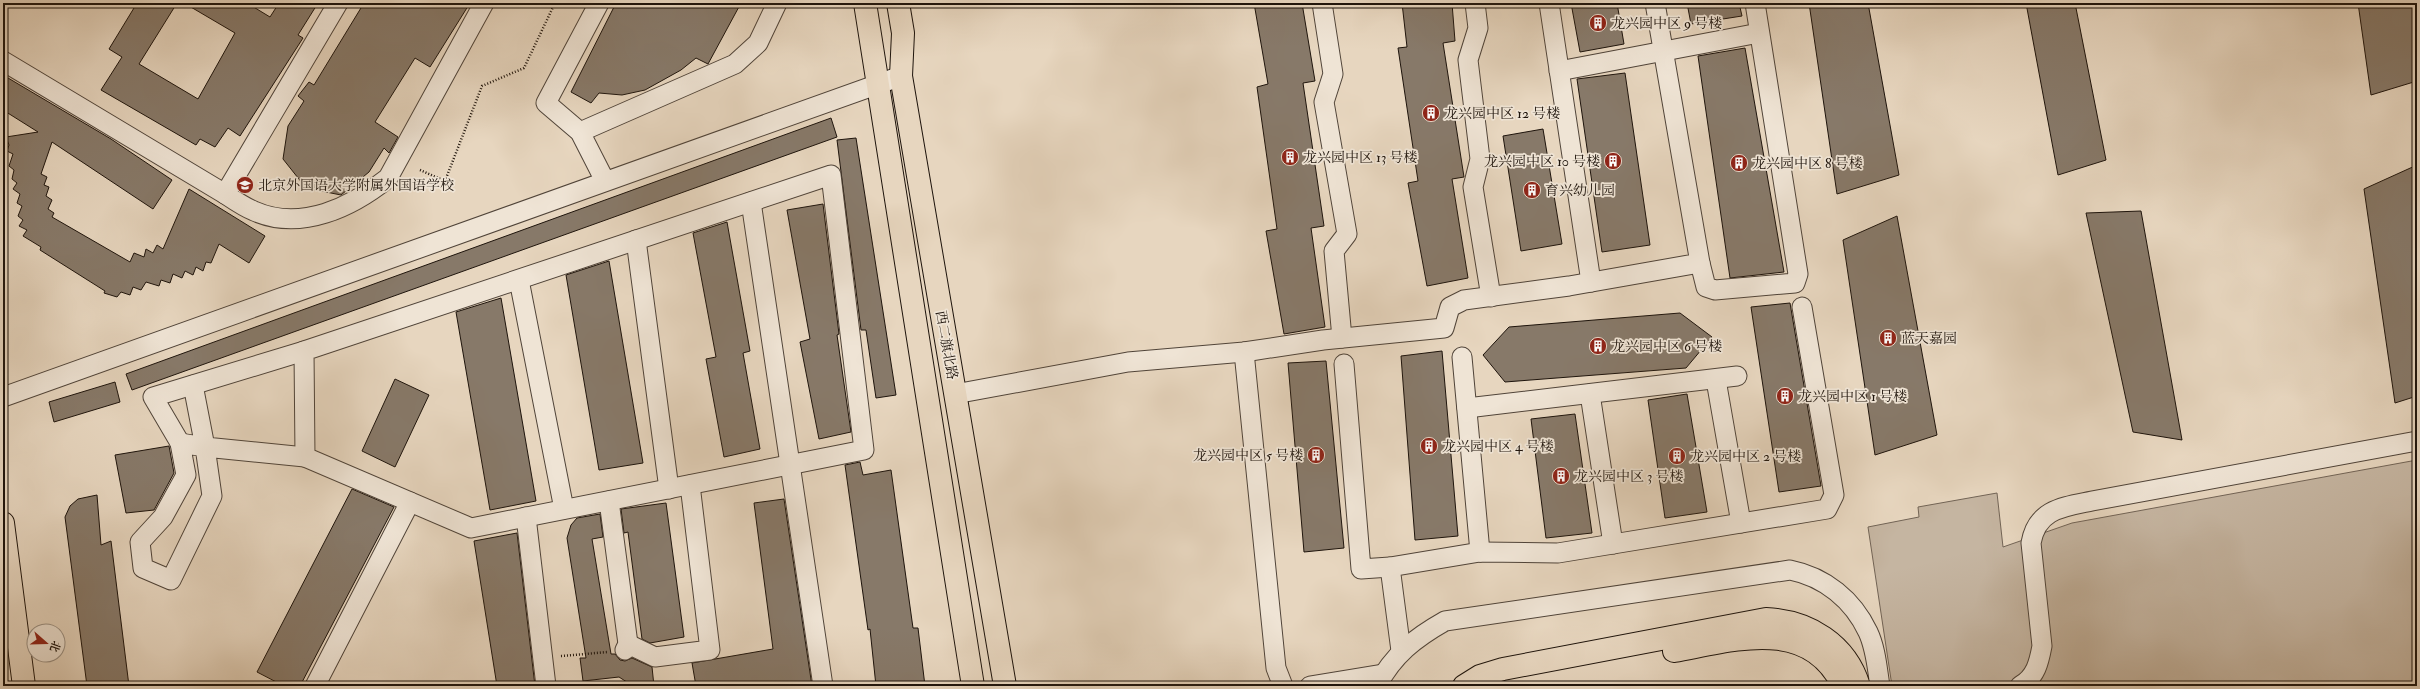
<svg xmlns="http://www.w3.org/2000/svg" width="2420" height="689" viewBox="0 0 2420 689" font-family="'IM FELL Double Pica','Noto Serif SC',serif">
<rect width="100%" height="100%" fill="#e7d6bf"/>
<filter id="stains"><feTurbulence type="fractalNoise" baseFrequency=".005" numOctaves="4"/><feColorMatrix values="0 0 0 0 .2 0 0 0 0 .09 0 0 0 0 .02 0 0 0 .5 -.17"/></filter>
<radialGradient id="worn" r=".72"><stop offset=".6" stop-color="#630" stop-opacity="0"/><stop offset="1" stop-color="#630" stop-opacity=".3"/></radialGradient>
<polygon fill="#c5b5a1" stroke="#726456" points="2417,460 2417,681 2391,686 1892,686 1868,527 1919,517 1918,507 1997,493 2003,547 2072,523"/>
<g fill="#877969" stroke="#1e140c">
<polygon points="137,3 177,3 139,64 198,99 235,33 184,3 247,3 270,17 279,3 318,3 298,35 303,38 240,136 228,128 215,147 200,139 196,145 101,90 122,57 109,49"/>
<polygon points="364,3 470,3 430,67 415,58 375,122 398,137 389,153 384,148 369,172 341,195 306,188 283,159 288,126 304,101 298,96 309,82 314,85"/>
<polygon points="616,3 741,3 708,64 696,58 681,70 645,90 622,95 599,93 591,103 571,92"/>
<polygon points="1254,3 1302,3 1315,81 1303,83 1324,226 1311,228 1325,327 1284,334 1266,231 1277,229 1257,87 1268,84"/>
<polygon points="1402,3 1452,3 1455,41 1443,43 1464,177 1452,179 1468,278 1427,286 1408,183 1418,181 1398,48 1407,47"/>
<polygon points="1571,3 1617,3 1624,44 1580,52"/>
<polygon points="1687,3 1739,3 1742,16 1691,24"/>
<polygon points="1809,3 1868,3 1899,175 1837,194"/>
<polygon points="2026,3 2075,3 2106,160 2058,175"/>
<polygon points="2358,3 2417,3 2417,81 2371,95"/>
<polygon points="1745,48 1784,272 1730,278 1698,56"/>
<polygon points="1625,73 1650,245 1602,252 1577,79"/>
<polygon points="3,75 111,139 172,180 153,209 52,142 41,174 47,177 44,185 49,187 46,196 52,200 48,209 54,213 52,217 130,262 134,253 144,257 146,249 153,253 157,245 163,249 189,189 265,236 249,263 219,244 211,263 206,262 203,271 196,267 193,275 185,271 182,278 173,274 170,283 161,280 159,286 146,282 141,290 133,287 130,295 121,292 117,297 104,293 105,291 40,250 41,247 23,236 27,230 19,226 23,220 18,216 22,206 17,203 20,194 13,189 17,183 12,179 14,170 9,166 13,154 7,151 9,145 6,137 38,132 3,110"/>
<polygon points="831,118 837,137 132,390 126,374"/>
<polygon points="1543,129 1562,244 1521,251 1503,136"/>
<polygon points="856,138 896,395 876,398 866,330 861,330 837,140"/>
<polygon points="2417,165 2417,396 2395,403 2364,189"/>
<polygon points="823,204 839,334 837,335 851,432 819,439 800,342 810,339 787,210"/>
<polygon points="2141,211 2182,440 2133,432 2086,213"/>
<polygon points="1897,216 1937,435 1875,455 1843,240"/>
<polygon points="727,222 750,351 743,353 760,449 724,457 706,359 716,357 693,233"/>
<polygon points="609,261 643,463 599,470 566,275"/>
<polygon points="501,298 536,501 490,510 456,312"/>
<polygon points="1790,303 1821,486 1779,492 1751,307"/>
<polygon points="1680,313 1712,337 1686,368 1505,382 1483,355 1509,327"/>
<polygon points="1442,351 1458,536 1415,540 1401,356"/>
<polygon points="1326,361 1344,548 1304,552 1288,363"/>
<polygon points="395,379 429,395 395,467 362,451"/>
<polygon points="115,382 120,402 54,422 49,402"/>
<polygon points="1687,394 1707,512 1665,518 1648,400"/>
<polygon points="1575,414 1592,533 1546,538 1531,419"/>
<polygon points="169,446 174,473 154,510 126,513 115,455"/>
<polygon points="860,462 863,475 891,470 913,628 918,628 925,686 876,686 870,629 868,630 845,465"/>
<polygon points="352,489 394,507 300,686 284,686 257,672"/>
<polygon points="97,495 101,545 111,541 129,686 87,686 65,517 70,506 78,499"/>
<polygon points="784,499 812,686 696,686 692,663 773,649 754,503"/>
<polygon points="666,503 684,637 650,643 642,639 628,532 624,533 621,509"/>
<polygon points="600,514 603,537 592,539 611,654 615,654 620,660 625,661 632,658 652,667 654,686 633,686 619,677 583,681 580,658 586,658 567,538 571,525 577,518"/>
<polygon points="517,533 535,686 497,686 474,541"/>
</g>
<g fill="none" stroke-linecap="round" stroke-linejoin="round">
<defs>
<g id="minor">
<path d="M338,3L225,194C234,200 244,207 254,211C301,232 352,207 388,178L484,3"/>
<polyline points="599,3 546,103 580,132 605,181"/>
<polyline points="1322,3 1333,74 1324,102 1347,234 1334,251 1342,338"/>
<polyline points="1475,3 1478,28 1468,60 1480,159 1473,187 1491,297"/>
<polyline points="1549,3 1591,282"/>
<polyline points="3,61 225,194"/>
<polyline points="1559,71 1759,33"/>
<polyline points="580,132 735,64 758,43 777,3"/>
<polygon points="831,175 864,450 471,528 305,457 304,351"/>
<polyline points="751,202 823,686"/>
<polyline points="636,240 669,489"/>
<polyline points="1700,263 1706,287 1715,290 1795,283 1798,274 1755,3"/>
<polyline points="519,280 564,509"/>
<polyline points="1244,352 1276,668 1283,686"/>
<polyline points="1462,357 1480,552"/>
<polyline points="1344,364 1361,569 1390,567"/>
<polyline points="1716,380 1741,523"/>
<polyline points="193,385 205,447 180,443 186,475 163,517 140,542 143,568 171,580 212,496 205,447 305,457"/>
<polyline points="955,394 1128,362 1244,352 1323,340 1444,328 1450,307 1464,300 1569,286 1700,263 1655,3"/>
<polyline points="1590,394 1613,544"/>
<polyline points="3,397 901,76"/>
<polyline points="1467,408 1737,376"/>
<polyline points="180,443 153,397 304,351"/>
<polyline points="609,501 628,644 625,650"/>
<polyline points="526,517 546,686"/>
<polyline points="628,644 655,657 710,650 690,485"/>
<polyline points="1401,651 1390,567 1480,552 1558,553 1827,509 1834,495 1802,307"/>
<polyline points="315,686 410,502"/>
<polyline points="1310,686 1383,674"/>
<path d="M1377,686C1393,655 1415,638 1445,621L1790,570C1825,577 1853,600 1868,632C1876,649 1877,668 1880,686"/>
<path d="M2020,686C2036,677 2039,662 2042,646L2031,543C2037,509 2063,507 2092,501L2417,441"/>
</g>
<g id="major">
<polyline points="865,3 973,686"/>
<polyline points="898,3 903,33 901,76 1005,686"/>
<polyline points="3,523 24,686"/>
<path d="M1674,651C1735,640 1809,616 1843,686"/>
<path d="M1464,686L1480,676L1503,669L1766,619C1809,621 1846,644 1859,686"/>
</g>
</defs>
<use href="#minor" stroke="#504439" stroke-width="21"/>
<use href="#major" stroke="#1e140c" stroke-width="24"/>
<g stroke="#1e140c" stroke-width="2.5" stroke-dasharray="1 2" stroke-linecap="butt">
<polyline points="420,170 445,181 482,86 524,68 555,3"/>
<polyline points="561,656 608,652"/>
</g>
<use href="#minor" stroke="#efe4d5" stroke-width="19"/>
<use href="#major" stroke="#e7d6bf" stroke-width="22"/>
</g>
<defs>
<symbol id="building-disc" viewBox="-11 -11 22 22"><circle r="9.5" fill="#8f2418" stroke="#efe4d5"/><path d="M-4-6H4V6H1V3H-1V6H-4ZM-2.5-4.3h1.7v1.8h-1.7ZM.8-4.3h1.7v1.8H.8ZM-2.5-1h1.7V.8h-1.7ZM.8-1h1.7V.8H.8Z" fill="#fff"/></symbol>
<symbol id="school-disc" viewBox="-11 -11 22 22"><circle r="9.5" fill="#8f2418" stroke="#efe4d5"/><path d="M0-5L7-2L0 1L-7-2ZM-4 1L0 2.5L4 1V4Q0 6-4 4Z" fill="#fff"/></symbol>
</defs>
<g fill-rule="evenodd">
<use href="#building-disc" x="1588" y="13" width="20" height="20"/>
<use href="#building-disc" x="1421" y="103" width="20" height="20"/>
<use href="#building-disc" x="1280" y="147" width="20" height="20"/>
<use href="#building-disc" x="1603" y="151" width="20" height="20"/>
<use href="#building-disc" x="1729" y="153" width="20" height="20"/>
<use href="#school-disc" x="235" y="175" width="20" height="20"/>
<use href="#building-disc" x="1522" y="180" width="20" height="20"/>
<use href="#building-disc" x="1878" y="328" width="20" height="20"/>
<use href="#building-disc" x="1588" y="336" width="20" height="20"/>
<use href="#building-disc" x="1775" y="386" width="20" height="20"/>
<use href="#building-disc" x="1419" y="436" width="20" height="20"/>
<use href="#building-disc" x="1306" y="445" width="20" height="20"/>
<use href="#building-disc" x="1667" y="446" width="20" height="20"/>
<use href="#building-disc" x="1551" y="466" width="20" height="20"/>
</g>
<g text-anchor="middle" stroke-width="3.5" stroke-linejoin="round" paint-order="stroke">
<g font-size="14" fill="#1e140c" stroke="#efe4d5" text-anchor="start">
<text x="1611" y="28">龙兴园中区 9 号楼</text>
<text x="1444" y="118">龙兴园中区 12 号楼</text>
<text x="1303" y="162">龙兴园中区 13 号楼</text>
<text x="1600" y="166" text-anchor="end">龙兴园中区 10 号楼</text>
<text x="1752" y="168">龙兴园中区 8 号楼</text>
<text x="258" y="190">北京外国语大学附属外国语学校</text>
<text x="1545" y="195">育兴幼儿园</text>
<text x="1901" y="343">蓝天嘉园</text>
<text x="1611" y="351">龙兴园中区 6 号楼</text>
<text x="1798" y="401">龙兴园中区 1 号楼</text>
<text x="1442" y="451">龙兴园中区 4 号楼</text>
<text x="1303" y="460" text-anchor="end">龙兴园中区 5 号楼</text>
<text x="1690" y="461">龙兴园中区 2 号楼</text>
<text x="1574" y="481">龙兴园中区 3 号楼</text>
</g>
<g font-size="14" fill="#1e140c" stroke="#efe4d5">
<text transform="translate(947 345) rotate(80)" y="5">西二旗北路</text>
</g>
</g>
<rect width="2420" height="689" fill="none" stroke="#e7d6bf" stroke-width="16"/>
<rect x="4" y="4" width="2412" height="681" fill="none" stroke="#1e140c" stroke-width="2"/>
<rect x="8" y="8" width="2404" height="673" fill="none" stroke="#1e140c"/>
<g transform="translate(46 643) rotate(110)"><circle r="19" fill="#efe4d5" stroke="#9b9185"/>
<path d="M0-3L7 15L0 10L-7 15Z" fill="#8f2418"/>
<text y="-6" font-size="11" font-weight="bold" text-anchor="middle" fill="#1e140c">北</text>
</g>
<rect width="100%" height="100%" filter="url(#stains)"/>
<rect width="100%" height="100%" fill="url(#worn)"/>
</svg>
